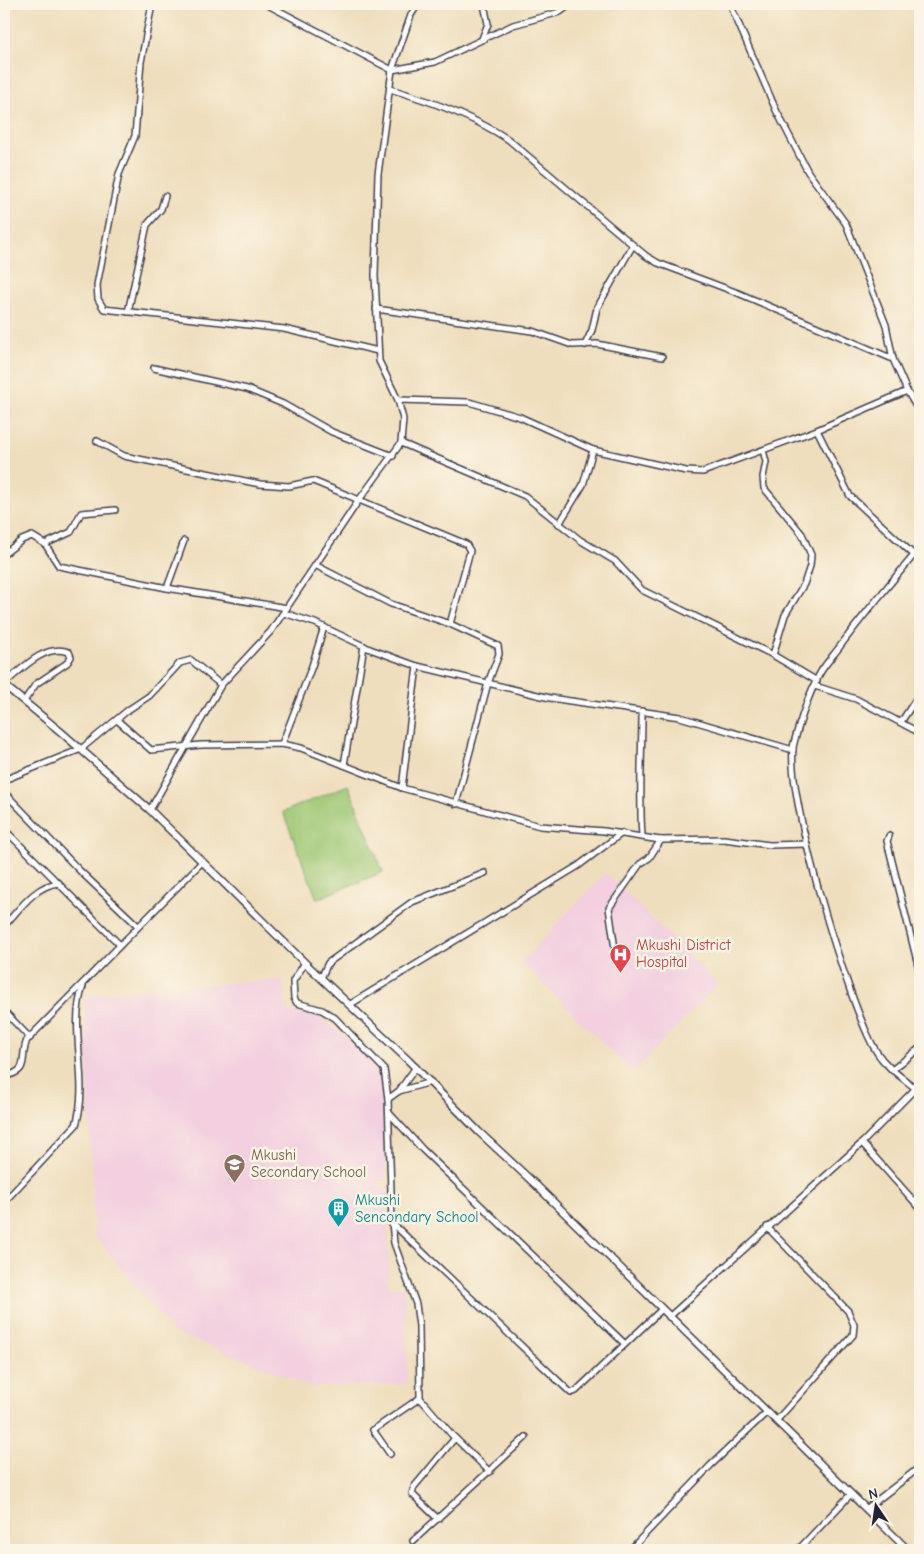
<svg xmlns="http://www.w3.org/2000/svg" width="924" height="1554" viewBox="0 0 924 1554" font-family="'Comic Neue',sans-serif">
<rect width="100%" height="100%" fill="#fcf5e5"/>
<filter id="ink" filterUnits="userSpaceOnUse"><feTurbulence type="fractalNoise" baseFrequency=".02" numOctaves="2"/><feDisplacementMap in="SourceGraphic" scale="10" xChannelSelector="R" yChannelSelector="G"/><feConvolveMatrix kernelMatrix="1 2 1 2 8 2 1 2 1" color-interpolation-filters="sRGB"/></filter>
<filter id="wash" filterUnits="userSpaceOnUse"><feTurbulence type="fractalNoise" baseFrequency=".0096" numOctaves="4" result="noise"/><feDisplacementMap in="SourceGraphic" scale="20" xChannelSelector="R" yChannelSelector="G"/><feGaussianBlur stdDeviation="1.12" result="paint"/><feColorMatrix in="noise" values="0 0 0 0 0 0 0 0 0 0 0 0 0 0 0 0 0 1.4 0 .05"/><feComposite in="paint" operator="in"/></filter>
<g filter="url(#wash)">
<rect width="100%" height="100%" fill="#efdebd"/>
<g fill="#f3cfe0">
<polygon points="606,873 718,984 633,1073 521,962"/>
<polygon points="283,979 287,1013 311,1010 363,1051 382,1075 387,1177 379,1181 378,1184 387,1192 389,1287 404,1287 408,1384 313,1387 173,1332 94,1235 85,995"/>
</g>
<polygon fill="#9ec875" stroke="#607558" points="348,785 383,872 317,899 283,812"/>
</g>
<g filter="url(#ink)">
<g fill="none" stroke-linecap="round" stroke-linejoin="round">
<defs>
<g id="minor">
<polyline points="152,4 141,62 135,136 119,174 97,285 98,299 104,309 284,329 378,351"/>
<polyline points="266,4 392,70 435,62 513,25 560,12 571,4"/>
<polyline points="730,4 776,110 808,172 846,224 886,325 893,359 907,391 920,413"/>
<polyline points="482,39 488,24 484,4"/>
<path d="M390,89C431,101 473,116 509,140L646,256L658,263L738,293L893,359"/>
<polyline points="376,309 532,331 572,345 597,344 662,357"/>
<polyline points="128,312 147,225 161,209 165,196"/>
<polyline points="585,345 592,330 597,308 633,245"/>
<polyline points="154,368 247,389 283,404 332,432 393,456"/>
<polyline points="398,400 469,402 520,417 593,450 686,471 703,472 817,430 907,391"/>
<polyline points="817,430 850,496 914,555"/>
<polyline points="97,441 124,456 260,484 289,486 313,481 466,544 470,551 450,624"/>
<polyline points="401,443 525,496 580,540 615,561 642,590 773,655 817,681"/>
<polyline points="763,450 766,462 763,477 764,488 802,534 811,555 810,566 804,584 785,615 773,655"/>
<polyline points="559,524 583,485 593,450"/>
<polyline points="45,544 71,532 81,513 115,510"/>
<path d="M920,548C893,580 866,611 841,645C834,655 824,665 819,675C808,696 800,721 794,743C782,787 850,1009 876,1051C887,1069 905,1079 920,1092"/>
<polyline points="4,554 22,540 32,536 45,544 59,566 167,588 287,608"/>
<polyline points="315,565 391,604 450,624 498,646 499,654 488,683 456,804"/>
<polyline points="167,588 184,541"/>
<polyline points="284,613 315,623 370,649 417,666 550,698 680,717 793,750"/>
<path d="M4,684C21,670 44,643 69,652L71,657L67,663L36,684L24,701"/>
<polyline points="815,686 856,699 920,733"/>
<path d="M642,711C642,753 639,794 642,836"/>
<polyline points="117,720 151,750 201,745 282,744 301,748 402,788 540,826 604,831 660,840 724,839 770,845 807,844"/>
<polyline points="901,722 920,693"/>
<polyline points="282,744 312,666 324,627"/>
<polyline points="344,765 364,646"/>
<polyline points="4,780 81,749 128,710 149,696 180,663 191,660 221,685"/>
<polyline points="402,788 417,666"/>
<polyline points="4,792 80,871 138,926"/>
<polyline points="150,810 221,685 271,631 359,500 401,443 403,419 398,400 379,361 375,275 378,174 392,70 411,15 418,4"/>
<polyline points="4,829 120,945"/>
<polyline points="889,836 887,841 920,973"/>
<path d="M4,926C19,910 35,885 59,883"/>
<polyline points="615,949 609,908 640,864 649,858 661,840"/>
<polyline points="305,963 293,981 294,998 297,1003 322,1010 335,1018 384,1069 388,1099 392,1222 394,1243 416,1304 419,1326 420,1398 452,1435 490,1472"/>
<polyline points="321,978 328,963 412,902 485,873"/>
<polyline points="349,1005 578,866 622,833"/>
<polyline points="4,1011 30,1038"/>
<polyline points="892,1070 920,1048"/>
<path d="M4,1076C31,1072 19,1059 27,1040L202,862"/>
<polyline points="399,1091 416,1067"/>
<polyline points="388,1099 399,1091 431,1082"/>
<polyline points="389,1113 423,1150 625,1344"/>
<polyline points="862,1143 920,1208"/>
<path d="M4,1202L76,1125C90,1080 68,1030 83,986"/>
<polyline points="392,1223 571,1393 576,1391 661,1310"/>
<polyline points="767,1227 848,1311 854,1325 853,1335 776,1421"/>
<polyline points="669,1317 862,1143 916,1088"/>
<polyline points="390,1454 373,1430 420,1398"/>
<polyline points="866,1509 920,1467"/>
<polyline points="438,1519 412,1494 414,1487 455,1438"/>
<polyline points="413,1541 526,1437"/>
<polyline points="630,1550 711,1465 767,1412"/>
<polyline points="798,1550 851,1494"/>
</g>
<polyline id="tertiary" points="4,685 61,732 150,810 305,963 409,1061 479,1132 536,1185 908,1550"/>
</defs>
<use href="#minor" stroke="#413e4e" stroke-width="8"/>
<use href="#tertiary" stroke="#413e4e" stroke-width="9"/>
<use href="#minor" stroke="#fff" stroke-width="5"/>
<use href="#tertiary" stroke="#fff" stroke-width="6"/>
</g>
</g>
<defs>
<symbol id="hospital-pin" viewBox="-11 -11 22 30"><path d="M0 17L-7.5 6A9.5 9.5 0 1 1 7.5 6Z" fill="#e0444e" stroke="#fcf5e5"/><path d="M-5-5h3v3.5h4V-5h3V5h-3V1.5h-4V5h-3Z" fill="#fff"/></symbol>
<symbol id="school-pin" viewBox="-11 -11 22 30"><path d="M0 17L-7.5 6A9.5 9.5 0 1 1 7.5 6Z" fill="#8d6e63" stroke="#fcf5e5"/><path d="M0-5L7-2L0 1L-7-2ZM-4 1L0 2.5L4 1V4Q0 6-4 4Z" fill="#fff"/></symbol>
<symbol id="building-pin" viewBox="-11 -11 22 30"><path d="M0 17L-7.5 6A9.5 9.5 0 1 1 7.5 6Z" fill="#0f9aa8" stroke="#fcf5e5"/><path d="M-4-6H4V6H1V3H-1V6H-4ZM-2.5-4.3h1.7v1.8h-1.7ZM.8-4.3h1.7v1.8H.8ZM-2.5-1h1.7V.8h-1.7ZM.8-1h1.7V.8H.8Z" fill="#fff"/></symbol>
</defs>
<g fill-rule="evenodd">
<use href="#hospital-pin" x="608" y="942" width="25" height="34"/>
<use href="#school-pin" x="222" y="1152" width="25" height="34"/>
<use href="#building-pin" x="326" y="1196" width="25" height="34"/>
</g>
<g text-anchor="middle" stroke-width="5" stroke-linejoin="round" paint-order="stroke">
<g font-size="15" fill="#be3a42" stroke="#fcf5e5" text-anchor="start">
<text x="636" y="950">Mkushi District<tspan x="636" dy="17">Hospital</tspan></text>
</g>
<g font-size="15" fill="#785e54" stroke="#fcf5e5" text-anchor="start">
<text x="251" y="1160">Mkushi<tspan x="251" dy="17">Secondary School</tspan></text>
</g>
<g font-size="15" fill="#0d838f" stroke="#fcf5e5" text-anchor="start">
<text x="355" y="1205">Mkushi<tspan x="355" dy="17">Sencondary School</tspan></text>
</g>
</g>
<rect width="924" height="1554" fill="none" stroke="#fcf5e5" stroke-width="20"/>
<g transform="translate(876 1506) rotate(347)" stroke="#fcf5e5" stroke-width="4" paint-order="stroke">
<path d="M0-4L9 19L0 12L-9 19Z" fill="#22223b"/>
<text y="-8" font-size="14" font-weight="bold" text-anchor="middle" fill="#22223b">N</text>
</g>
</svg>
